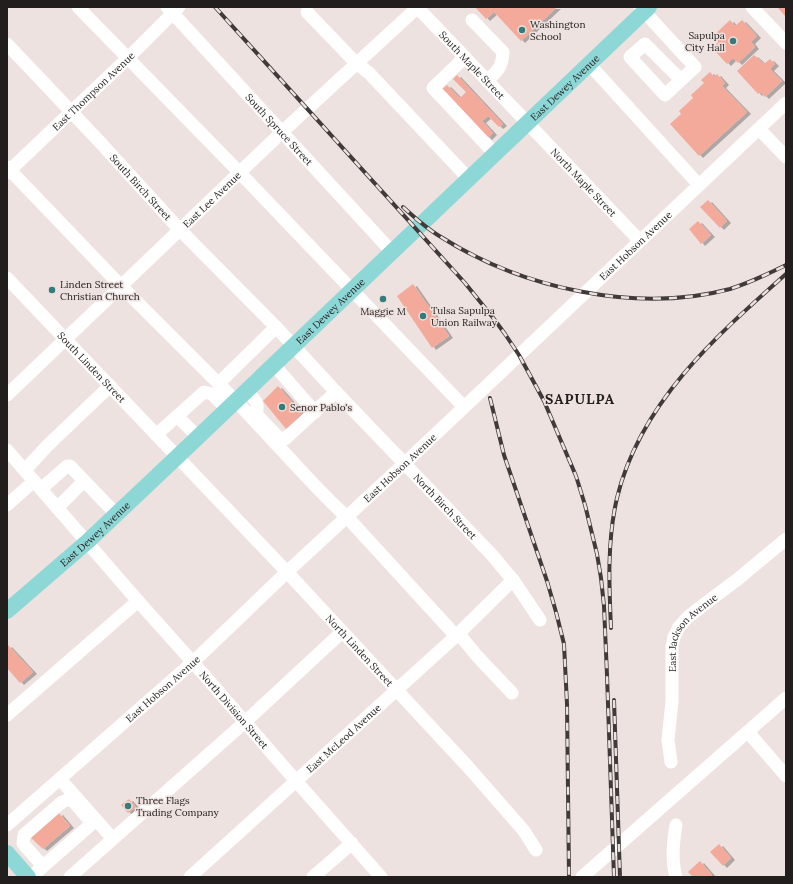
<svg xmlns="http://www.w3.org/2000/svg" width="793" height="884" viewBox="0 0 793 884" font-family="Lora,serif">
<defs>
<filter id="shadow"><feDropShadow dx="4" dy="2" stdDeviation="0" flood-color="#0004"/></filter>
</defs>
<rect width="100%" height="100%" fill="#ede2df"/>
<g fill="#f4aa9a" filter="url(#shadow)">
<polygon points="475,7 557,7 521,41 494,12 486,19"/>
<polygon points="777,7 786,7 786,17"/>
<polygon points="730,20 735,26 742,20 757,36 751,42 755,47 738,63 733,58 727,64 712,48 718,42 713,36"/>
<polygon points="754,55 764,64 770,59 775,64 770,69 782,81 765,97 760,92 758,94 737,71"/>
<polygon points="710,72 714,77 717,74 725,83 722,86 747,112 699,156 670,124 681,114 679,111 693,98 691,95 704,83 701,80"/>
<polygon points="457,75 503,124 499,127 488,116 482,121 493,133 488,138 442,89 447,85 460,98 466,92 453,79"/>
<polygon points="708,200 727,221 720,228 700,207"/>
<polygon points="698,221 711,235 701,244 689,229"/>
<polygon points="413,284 449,336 432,348 397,296"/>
<polygon points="278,386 302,413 286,429 263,401"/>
<polygon points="8,645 33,672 20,683 7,668 7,646"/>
<polygon points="129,799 136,807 128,813 121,805"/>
<polygon points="59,813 70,826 43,849 31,838"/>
<polygon points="719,844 731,858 723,866 710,852"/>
<polygon points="700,861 712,875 710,877 693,877 688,872"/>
</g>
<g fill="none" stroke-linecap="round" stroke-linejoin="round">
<g stroke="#fff" stroke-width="13">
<polyline points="78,7 240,173 464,407"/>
<path id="s1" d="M167,7C242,89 317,170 392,252"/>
<path id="s2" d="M417,7L640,241"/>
<polyline points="640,7 695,67 665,95 630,57 645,44 681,80"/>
<polyline points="752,7 786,43"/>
<polyline points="307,12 356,63 369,73 469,179"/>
<path d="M472,20L503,52C502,68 498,70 487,81"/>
<path id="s3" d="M7,44L98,140L180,230L276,327L336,392L492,555L513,580L540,620"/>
<polyline points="465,57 433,88 495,154"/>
<polyline points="589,64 699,185"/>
<polyline points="759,129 786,157"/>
<path d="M7,167L121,286L236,401C250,416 264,431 278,446C301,470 322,495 347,517L456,636"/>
<path id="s4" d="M7,173L71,112L128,58L179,7"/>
<path id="s5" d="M7,278L287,572L469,768L524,831L536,850"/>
<polyline points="274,365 315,412"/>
<polyline points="219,383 276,327"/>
<path d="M246,391C254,399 260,402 256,414L278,437L285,439L336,392"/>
<path id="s6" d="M7,395L282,132L418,7"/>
<polyline points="177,416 198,437"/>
<polyline points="156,435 204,392 212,394 227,409"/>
<path id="s7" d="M7,450L138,601L205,676L296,781L381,877"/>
<polyline points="25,470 48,445 110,386"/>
<polyline points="41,489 67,466 70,466 116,514"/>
<polyline points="7,505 34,481"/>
<polyline points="57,508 84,481"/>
<polyline points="459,634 477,656 512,693"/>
<polyline points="7,715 138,601"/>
<polyline points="748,732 786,776"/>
<path id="s8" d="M671,762L668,740L672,701V647L674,637L679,627L688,617L706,603L738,579L786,539"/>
<polyline points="60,779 113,839"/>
<path id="s9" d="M7,825L193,662L287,572L405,463L786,103"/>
<path d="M676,825C673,842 671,860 676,877"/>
<path d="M43,866L25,846L23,843L24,835L62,802C66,800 69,799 73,801L92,823"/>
<polyline points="31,877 96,820"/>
<polyline points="70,877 245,722 342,632"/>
<path id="s10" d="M190,877L456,636L513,580"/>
<polyline points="313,877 352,843"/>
<polyline points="582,877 786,698"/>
</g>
<g stroke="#8dd8d7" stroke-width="16">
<path id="s11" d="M7,611L87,542L177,457L649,7"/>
<polyline points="7,853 28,877"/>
</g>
<defs>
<g id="rail">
<polyline points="215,7 465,283 494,319 505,334 519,355 544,401 576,476 585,505 597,554 601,578 604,606 607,675 614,877"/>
<path d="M403,207C415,218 427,229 441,237C521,288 637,314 730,289C749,283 768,274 786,265"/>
<polyline points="490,398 504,455 547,581 556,612 564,644 567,704 569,877"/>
<path d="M611,628C609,585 607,541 617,498C640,403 716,336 786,274"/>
<polyline points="614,700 620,877"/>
</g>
</defs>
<use href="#rail" stroke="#403b3a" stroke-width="4"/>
<use href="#rail" stroke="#ede2df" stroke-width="2.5" stroke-dasharray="8" stroke-linecap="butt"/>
</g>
<g fill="#347c7b" stroke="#ede2df" stroke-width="1.5">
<circle cx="522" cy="30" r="4"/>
<circle cx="733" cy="41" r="4"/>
<circle cx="52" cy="290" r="4"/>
<circle cx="383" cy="299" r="4"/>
<circle cx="423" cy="316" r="4"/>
<circle cx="282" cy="407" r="4"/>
<circle cx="128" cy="806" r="4"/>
</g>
<g text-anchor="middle" stroke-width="3" stroke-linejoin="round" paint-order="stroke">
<g font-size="10" fill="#221e1d" stroke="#ede2df" text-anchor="start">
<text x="530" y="28">Washington<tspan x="530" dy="12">School</tspan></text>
<text x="725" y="39" text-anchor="end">Sapulpa<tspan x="725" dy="12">City Hall</tspan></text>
<text x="60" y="288">Linden Street<tspan x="60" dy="12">Christian Church</tspan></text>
<text x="431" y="314">Tulsa Sapulpa<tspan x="431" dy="12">Union Railway</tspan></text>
<text x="383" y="315" text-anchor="middle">Maggie M</text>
<text x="290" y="411">Senor Pablo's</text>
<text x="136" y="804">Three Flags<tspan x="136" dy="12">Trading Company</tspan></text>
</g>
<g font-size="10" fill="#221e1d" stroke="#ede2df">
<text dy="4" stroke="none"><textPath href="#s2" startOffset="80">South Maple Street</textPath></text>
<text dy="4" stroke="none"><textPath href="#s11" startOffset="765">East Dewey Avenue</textPath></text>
<text dy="4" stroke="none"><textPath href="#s4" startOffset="119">East Thompson Avenue</textPath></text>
<text dy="4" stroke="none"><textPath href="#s1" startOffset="166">South Spruce Street</textPath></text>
<text dy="4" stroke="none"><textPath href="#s2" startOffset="242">North Maple Street</textPath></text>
<text dy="4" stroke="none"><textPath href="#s3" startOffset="196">South Birch Street</textPath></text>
<text dy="4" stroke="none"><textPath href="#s6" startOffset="283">East Lee Avenue</textPath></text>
<text dy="4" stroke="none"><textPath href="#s9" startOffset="855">East Hobson Avenue</textPath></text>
<text dy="4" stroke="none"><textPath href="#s11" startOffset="441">East Dewey Avenue</textPath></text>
<text dy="4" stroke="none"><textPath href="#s5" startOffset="123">South Linden Street</textPath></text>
<text dy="4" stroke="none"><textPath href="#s9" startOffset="531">East Hobson Avenue</textPath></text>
<text dy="4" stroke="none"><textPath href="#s3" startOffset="637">North Birch Street</textPath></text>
<text dy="4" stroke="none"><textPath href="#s11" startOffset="117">East Dewey Avenue</textPath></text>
<text dy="4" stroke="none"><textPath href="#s8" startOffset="138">East Jackson Avenue</textPath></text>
<text dy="4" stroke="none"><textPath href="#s5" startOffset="513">North Linden Street</textPath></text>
<text dy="4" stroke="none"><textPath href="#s9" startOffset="207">East Hobson Avenue</textPath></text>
<text dy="4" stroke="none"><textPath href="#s7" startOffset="345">North Division Street</textPath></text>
<text dy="4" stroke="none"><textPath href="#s10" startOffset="207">East McLeod Avenue</textPath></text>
</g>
<g font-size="14" font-weight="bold" letter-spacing="1" fill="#221e1d" stroke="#ede2df">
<text x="580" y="404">SAPULPA</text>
</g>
</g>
<rect width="793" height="884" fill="none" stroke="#221e1d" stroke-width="16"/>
</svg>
